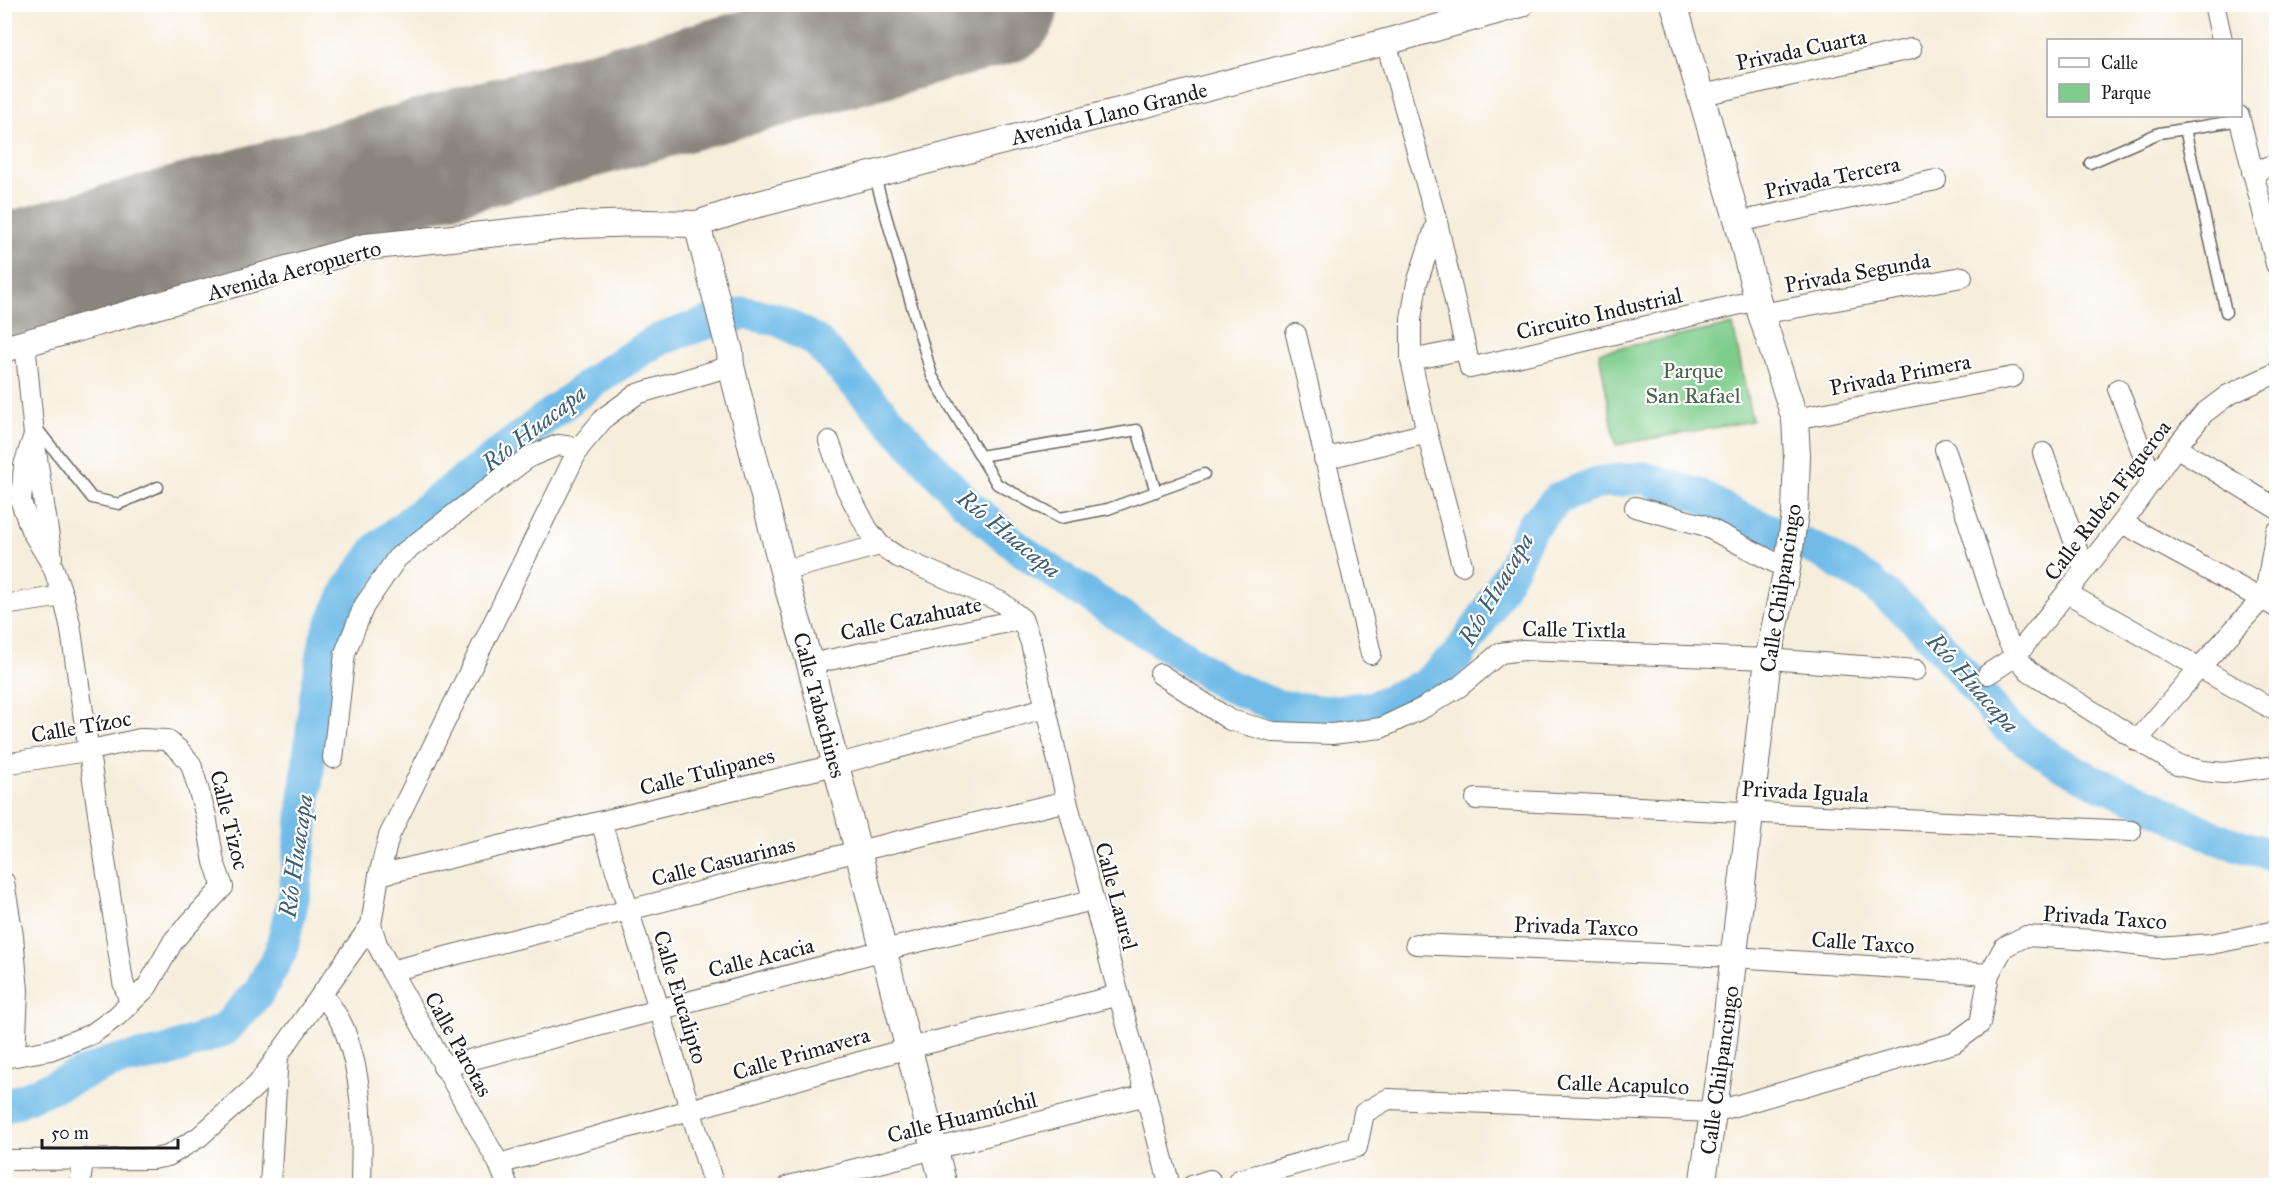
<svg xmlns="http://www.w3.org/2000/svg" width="2281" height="1190" viewBox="0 0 2281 1190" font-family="'IM FELL Great Primer',serif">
<rect width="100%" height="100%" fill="#fff"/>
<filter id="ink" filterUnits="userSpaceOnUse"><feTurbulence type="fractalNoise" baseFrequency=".0167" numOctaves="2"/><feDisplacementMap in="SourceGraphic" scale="12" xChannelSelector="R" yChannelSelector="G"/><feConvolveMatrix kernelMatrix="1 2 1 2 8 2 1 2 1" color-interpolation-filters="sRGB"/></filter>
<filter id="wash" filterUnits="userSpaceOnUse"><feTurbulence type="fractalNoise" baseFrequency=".008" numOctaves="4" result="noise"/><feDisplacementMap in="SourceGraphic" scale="24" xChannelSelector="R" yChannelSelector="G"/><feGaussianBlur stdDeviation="1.35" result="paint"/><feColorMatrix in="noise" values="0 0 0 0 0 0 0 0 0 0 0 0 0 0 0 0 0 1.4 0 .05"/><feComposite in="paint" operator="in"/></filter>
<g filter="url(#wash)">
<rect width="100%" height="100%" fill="#f6eddb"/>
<polygon fill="#7fcd8c" stroke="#4e7454" stroke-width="1.5" points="1733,325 1752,421 1616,445 1599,352"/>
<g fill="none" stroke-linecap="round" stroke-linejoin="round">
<polyline stroke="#6fbbe8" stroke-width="33" points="4,1107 111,1062 166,1052 224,1030 259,992 281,951 295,890 316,694 326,637 349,588 378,548 421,513 602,375 658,340 704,324 746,313 779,320 816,341 966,503 1020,549 1073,586 1176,651 1222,683 1277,706 1326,712 1374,707 1426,684 1459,654 1489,609 1513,566 1531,527 1559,498 1600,482 1644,478 1698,495 1741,518 1819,551 1870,582 1912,616 1947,654 2007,727 2053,759 2097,783 2155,807 2218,839 2276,856"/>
<polyline stroke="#89847c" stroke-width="123" points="4,276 997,4"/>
</g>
</g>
<g filter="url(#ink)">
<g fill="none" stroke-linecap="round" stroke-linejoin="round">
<defs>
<g id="service">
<polyline points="2090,163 2159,133 2185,129"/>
<polyline points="874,174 932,376 997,484 1060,518 1108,509 1204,474"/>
<polyline points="2226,312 2185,129 2240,120"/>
<polyline points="35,426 92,498 119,504 158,487"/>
<polyline points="980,456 1137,430 1156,492"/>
</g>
<g id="minor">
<polyline points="2214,4 2222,40"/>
<polyline points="1386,42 1437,222 1470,368 1757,300"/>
<polyline points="1702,95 1911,49"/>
<polyline points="2239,116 2276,264"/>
<polyline points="2252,172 2276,164"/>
<polyline points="1437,222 1417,283 1411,319 1411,360 1427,433 1462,565"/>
<polyline points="1738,222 1936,180"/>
<polyline points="1761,314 1962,277"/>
<polyline points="1296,334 1371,654"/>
<polyline points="25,343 34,435 24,465 21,502 31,530 53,567 63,596 70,624 123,982 130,1003"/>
<polyline points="1411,360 1466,349"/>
<polyline points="2118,389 2153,480"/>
<polyline points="1795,419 2013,377"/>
<polyline points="34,438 52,557"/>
<polyline points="829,441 846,488 867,528 880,545 898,557 1001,602 1022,619"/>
<polyline points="2176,447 2276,508"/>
<polyline points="1945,449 2005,635 2016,656 2029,671 2177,765 2203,771 2224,773 2276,766"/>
<polyline points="2043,453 2084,569"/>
<polyline points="1324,459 1427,433"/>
<polyline points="1635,507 1703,525 1787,569"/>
<polyline points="2122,523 2276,607"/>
<polyline points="783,571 880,545"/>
<polyline points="2067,593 2276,711"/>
<polyline points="4,605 63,596"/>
<polyline points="1022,619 1031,643 1067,801 1170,1186"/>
<polyline points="810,664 1022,619"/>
<polyline points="1160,674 1230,720 1273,732 1332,734 1381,728 1423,708 1459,687 1500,653 1523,650 1768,659 1916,670"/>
<polyline points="1988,674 2016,656 2122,523 2176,447 2204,413 2228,395 2276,373"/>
<polyline points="2137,741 2199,668 2261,600 2266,589 2276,532"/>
<polyline points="333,758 345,653 364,606 397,558 529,457 558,445 579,448"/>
<polyline points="4,764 87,751 140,739 167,740 180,751 191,764 206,816 214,862 223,887 174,940 147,987 117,1016 92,1034 50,1050 4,1058"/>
<polyline points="1476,799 2131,831"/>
<polyline points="601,822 714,1186"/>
<polyline points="379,875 835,765 1045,708"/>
<polyline points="4,882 13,936 18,991 15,1056"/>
<polyline points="371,925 377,944 391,971 499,1164 508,1186"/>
<polyline points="1416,944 1734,957 1989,974"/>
<polyline points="391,971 858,851 1067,801"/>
<path d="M322,993C329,1004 339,1016 344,1029C365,1082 362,1130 361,1186"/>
<polyline points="443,1067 884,950 1093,900"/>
<polyline points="4,1160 153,1159 168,1156 199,1137 257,1085 371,925 379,875 389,836 579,448 605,417 637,394 731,366"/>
<polyline points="499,1164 909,1048 1119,995"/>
<polyline points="1239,1180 1357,1147 1364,1113 1388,1099 1714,1112 1954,1043 1980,1024 1989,974 2004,947 2026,936 2094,940 2158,948 2211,944 2276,931"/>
<polyline points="80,1186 83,1159"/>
<polyline points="270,1186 278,1055"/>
<polyline points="789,1186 1146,1095"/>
<polyline points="1192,1186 1210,1180"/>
</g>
<g id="tertiary">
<polyline points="1674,4 1738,222 1761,314 1795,419 1797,456 1795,513 1787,569 1768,659 1724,1040 1702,1186"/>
<polyline points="697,224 730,352 731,366 783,571 810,664 944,1186"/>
<polyline points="4,349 365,247 577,225 641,223 697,224 751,206 1386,42 1521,4"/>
</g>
</defs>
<use href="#service" stroke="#68655f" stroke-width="13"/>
<use href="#minor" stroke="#68655f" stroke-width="22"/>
<use href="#tertiary" stroke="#68655f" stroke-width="28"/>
<use href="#service" stroke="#fff" stroke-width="10"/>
<use href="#minor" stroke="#fff" stroke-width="20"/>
<use href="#tertiary" stroke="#fff" stroke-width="26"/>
</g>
</g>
<g text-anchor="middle" stroke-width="4.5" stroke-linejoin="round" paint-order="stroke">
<g font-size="22" fill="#1c1c1c" stroke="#fff">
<text transform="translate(1801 49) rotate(-12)" y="8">Privada Cuarta</text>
<text transform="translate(1109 113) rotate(-14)" y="8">Avenida Llano Grande</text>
<text transform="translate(1832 177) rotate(-12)" y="8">Privada Tercera</text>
<text transform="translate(294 270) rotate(-15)" y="8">Avenida Aeropuerto</text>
<text transform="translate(1857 272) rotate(-10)" y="8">Privada Segunda</text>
<text transform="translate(1599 313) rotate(-13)" y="8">Circuito Industrial</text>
<text transform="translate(1900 374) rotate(-11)" y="8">Privada Primera</text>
<text transform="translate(2107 500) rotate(-53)" y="8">Calle Rubén Figueroa</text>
<text transform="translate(1780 588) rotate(-81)" y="8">Calle Chilpancingo</text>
<text transform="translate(911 618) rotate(-12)" y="8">Calle Cazahuate</text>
<text transform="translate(1574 629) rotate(1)" y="8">Calle Tixtla</text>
<text transform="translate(820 705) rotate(75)" y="8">Calle Tabachines</text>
<text transform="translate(81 726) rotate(-10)" y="8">Calle Tízoc</text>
<text transform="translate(707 771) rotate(-14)" y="8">Calle Tulipanes</text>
<text transform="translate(1805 791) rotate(3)" y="8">Privada Iguala</text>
<text transform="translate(230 820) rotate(76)" y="8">Calle Tizoc</text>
<text transform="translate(723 861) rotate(-14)" y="8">Calle Casuarinas</text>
<text transform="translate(1117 896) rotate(75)" y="8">Calle Laurel</text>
<text transform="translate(2105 917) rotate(4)" y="8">Privada Taxco</text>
<text transform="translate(1576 926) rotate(2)" y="8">Privada Taxco</text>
<text transform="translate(1863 942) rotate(4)" y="8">Calle Taxco</text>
<text transform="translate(761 957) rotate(-14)" y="8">Calle Acacia</text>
<text transform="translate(681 997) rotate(73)" y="8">Calle Eucalipto</text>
<text transform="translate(459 1044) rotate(61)" y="8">Calle Parotas</text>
<text transform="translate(801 1053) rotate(-16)" y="8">Calle Primavera</text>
<text transform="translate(1719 1070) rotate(-82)" y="8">Calle Chilpancingo</text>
<text transform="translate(1623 1084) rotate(2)" y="8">Calle Acapulco</text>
<text transform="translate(962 1117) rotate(-14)" y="8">Calle Huamúchil</text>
</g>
<g font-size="22" fill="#446349" stroke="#fff">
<text x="1693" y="378">Parque<tspan x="1693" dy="25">San Rafael</tspan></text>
</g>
<g font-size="24" font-style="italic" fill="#3d5c6e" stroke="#fff">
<text transform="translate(534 428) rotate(-38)" y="8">Río Huacapa</text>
<text transform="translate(1009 534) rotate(39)" y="8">Río Huacapa</text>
<text transform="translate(1496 589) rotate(-60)" y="8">Río Huacapa</text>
<text transform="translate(1973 683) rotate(48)" y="8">Río Huacapa</text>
<text transform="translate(296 856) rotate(-82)" y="8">Río Huacapa</text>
</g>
</g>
<rect width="2281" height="1190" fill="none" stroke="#fff" stroke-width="24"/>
<rect x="2047" y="39" width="195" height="78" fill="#ffffff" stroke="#a4a4a4" stroke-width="1.5"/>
<rect x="2059" y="58" width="30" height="9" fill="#ffffff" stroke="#a4a4a4" stroke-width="1.5"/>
<text x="2101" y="69" font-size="18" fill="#1c1c1c">Calle</text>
<rect x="2059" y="84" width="30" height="18" fill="#7fcd8c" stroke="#a4a4a4" stroke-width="1.5"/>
<text x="2101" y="99" font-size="18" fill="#1c1c1c">Parque</text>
<path d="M42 1139v9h136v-9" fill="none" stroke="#1c1c1c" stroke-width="3"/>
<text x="51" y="1139" font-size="18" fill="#1c1c1c" stroke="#ffffff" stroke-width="4.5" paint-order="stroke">50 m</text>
</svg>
